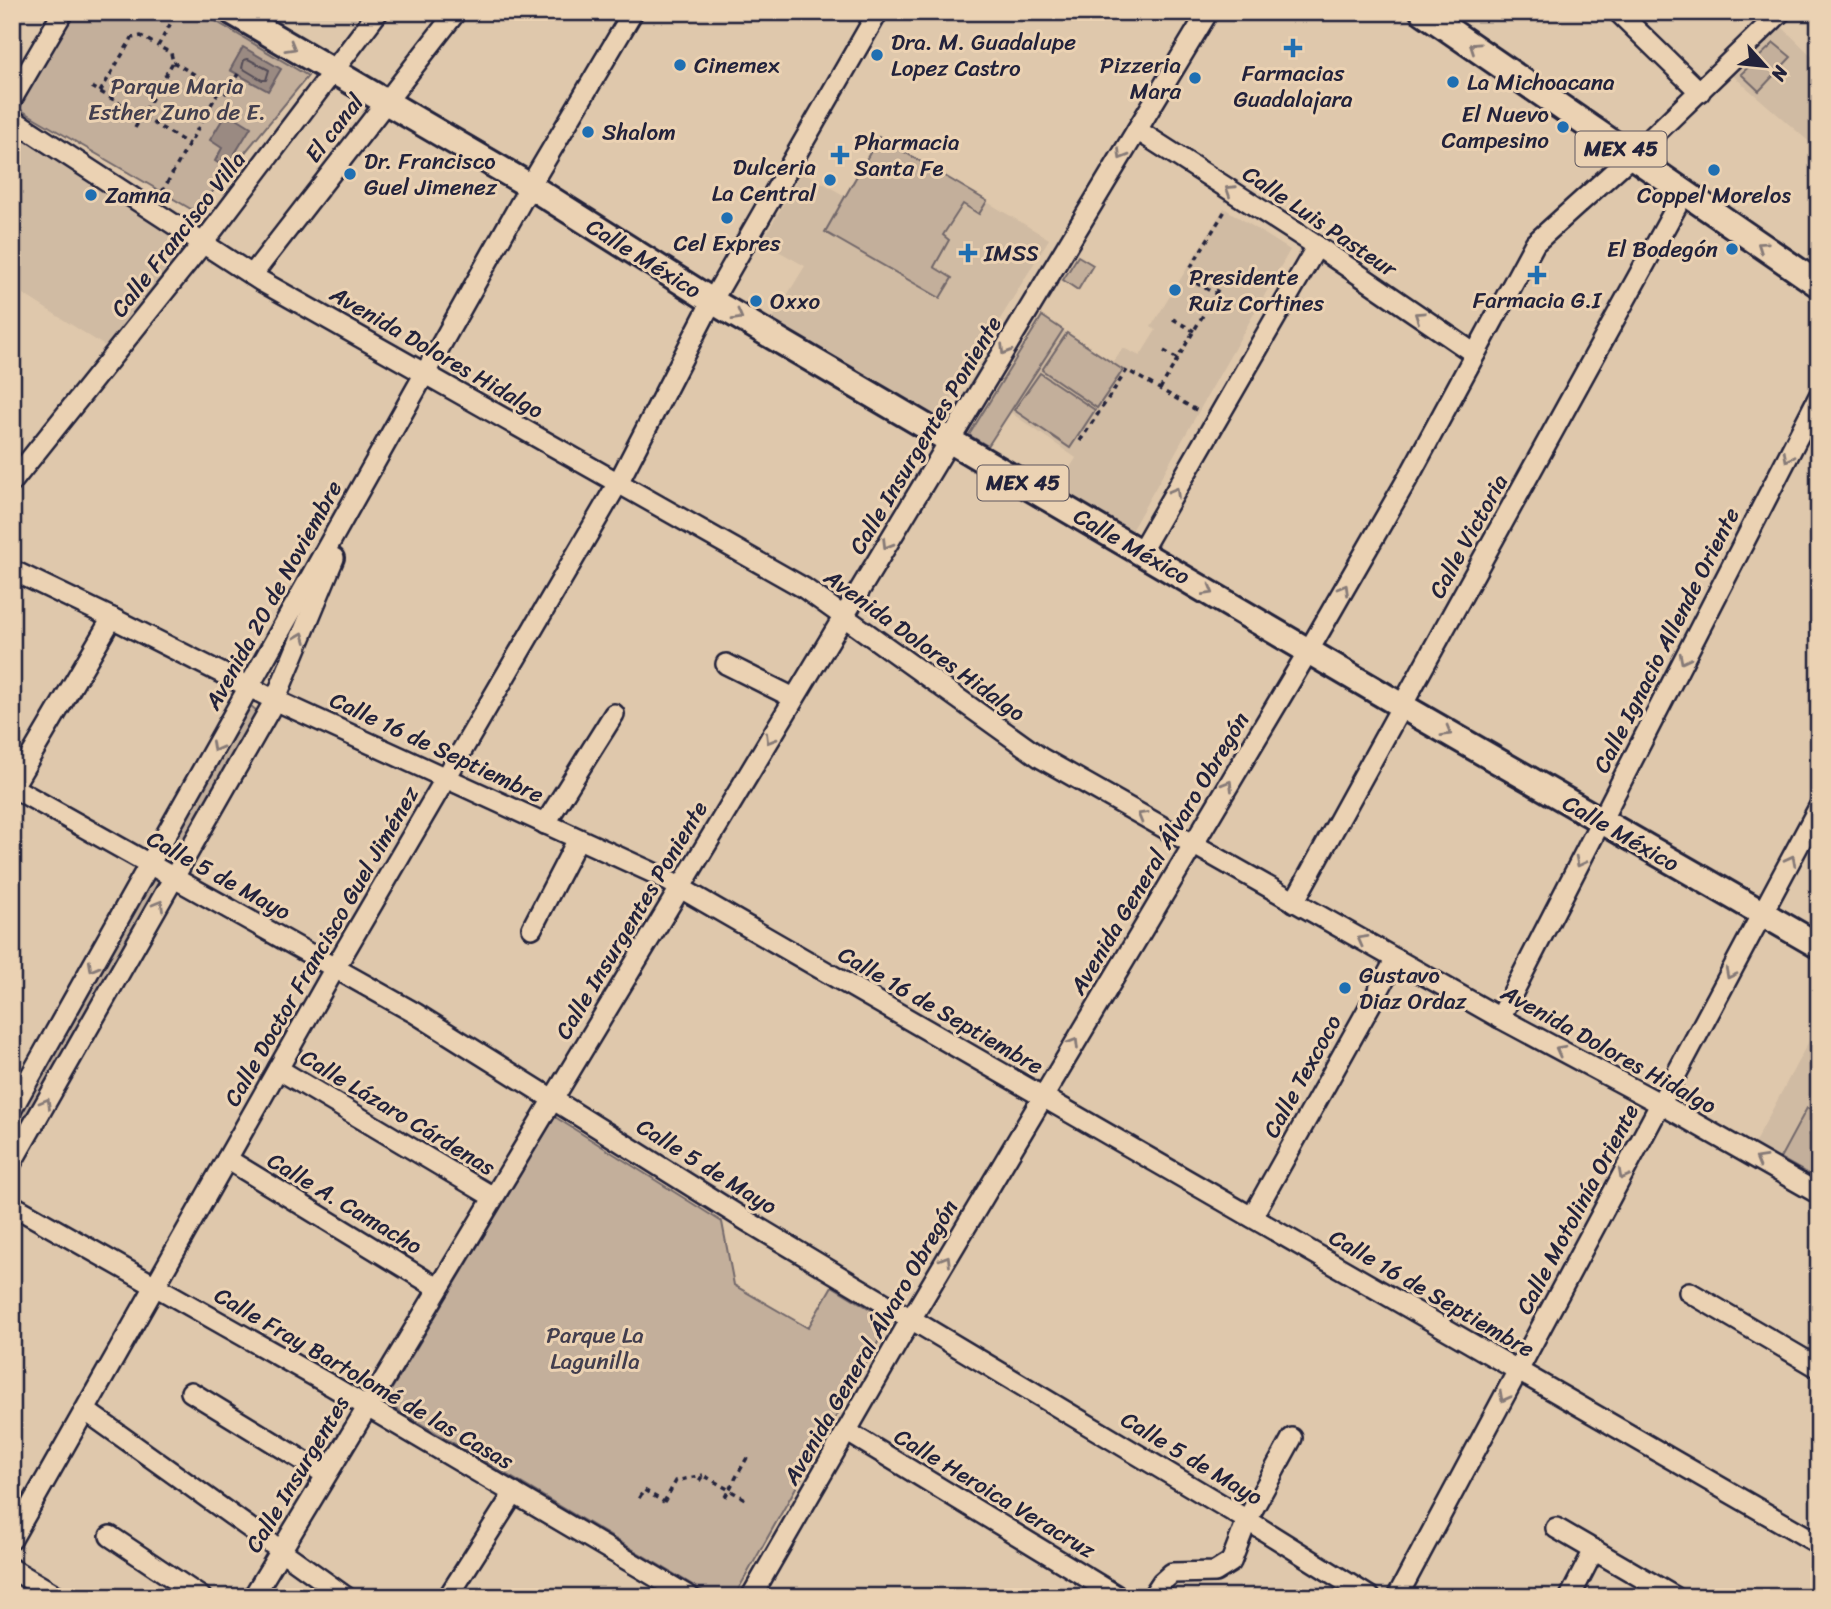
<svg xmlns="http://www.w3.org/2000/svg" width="1831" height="1609" viewBox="0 0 1831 1609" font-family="Sriracha,sans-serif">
<rect width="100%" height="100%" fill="#dfc8ac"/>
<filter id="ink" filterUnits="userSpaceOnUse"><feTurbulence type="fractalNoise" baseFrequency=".0143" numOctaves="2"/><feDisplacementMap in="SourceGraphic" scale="14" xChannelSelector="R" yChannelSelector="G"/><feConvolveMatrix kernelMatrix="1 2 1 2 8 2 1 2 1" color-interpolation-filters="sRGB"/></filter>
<g filter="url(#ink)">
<g fill="#d0bba3">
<polygon points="1781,26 1819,63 1819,141 1814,146 1731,74"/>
<polygon points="12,119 203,243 116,353 12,287"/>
<polygon points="802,171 845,196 825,232 937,172 1049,239 939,419 772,320 805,266 762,242"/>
<polygon points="1224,208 1290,250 1131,531 1058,487 1076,458 1010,412 988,446 969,435 1042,316 1112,363 1123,348 1140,356 1156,330 1151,327"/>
<polygon points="1819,1022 1819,1180 1754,1144"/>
</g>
<g fill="#c3af9b" stroke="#72686b" stroke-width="2">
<polygon points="76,12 200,12 308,76 196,212 16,107"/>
<polygon points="1774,43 1791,57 1759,91 1741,74"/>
<polygon points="879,137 987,201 979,214 963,204 943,235 949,240 934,267 952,278 940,298 825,232"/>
<polygon points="1078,256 1093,265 1078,290 1063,280"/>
<polygon points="1042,316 1063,330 988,446 969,435"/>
<polygon points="1067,333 1123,370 1097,408 1042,370"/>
<polygon points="1040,373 1095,410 1070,448 1014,410"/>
<polygon points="251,706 257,711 12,1144 12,1122"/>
<polygon points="1807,1108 1819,1114 1819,1120 1810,1135 1819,1140 1819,1180 1780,1158"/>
<polygon points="555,1117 722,1222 734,1285 808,1328 832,1286 890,1321 734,1597 713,1597 384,1402"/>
</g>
<g fill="#9a8a82" stroke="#6a6066" stroke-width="2">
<polygon points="243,47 281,69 268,91 230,70"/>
<polygon points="227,112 251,127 226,168 215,161 222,148 210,140"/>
</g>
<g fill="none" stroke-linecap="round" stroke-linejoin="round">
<polygon stroke="#524c57" stroke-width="2" points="248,59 269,70 266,80 262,80 242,68 244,60"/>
<defs>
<g id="minor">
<polyline points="1618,12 1700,92"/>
<polyline points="12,99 63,12"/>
<polyline points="12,119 261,281 804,588 1041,758 1500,1018 1661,1104 1819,1194"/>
<polyline points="1137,130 1317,246 1475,354"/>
<polyline points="252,275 456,12"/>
<polyline points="12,482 203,243 378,12"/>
<polyline points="1141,551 1317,246"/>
<polyline points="12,570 112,618 275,700 658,875 1819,1544"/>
<polyline points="726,664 794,698"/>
<polyline points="12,787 415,1013 747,1221 1247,1520 1370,1597"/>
<polyline points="12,788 112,618"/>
<polyline points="545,824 614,714"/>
<polyline points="1294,902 1684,193"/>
<polyline points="532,928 578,839"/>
<polyline points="1500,1018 1819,396"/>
<polyline points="278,1069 493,1197"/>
<polyline points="12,1109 530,186 633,12"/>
<polyline points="227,1159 438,1288"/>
<polyline points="12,1162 275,700 334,558"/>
<polyline points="12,1205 332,1386 690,1597"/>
<polyline points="1252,1217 1396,959"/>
<polyline points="1689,1292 1819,1368"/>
<polyline points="191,1392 325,1474"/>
<polyline points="86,1411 346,1597"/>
<polyline points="846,1431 1119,1597"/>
<polyline points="1556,1528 1675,1597"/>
<polyline points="110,1536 201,1597"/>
<polyline points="12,1539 335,968 618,483 712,301 878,12"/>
<polyline points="12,1569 59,1597"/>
<polyline points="253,1597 1208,12"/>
<polyline points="448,1597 514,1493"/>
<polyline points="751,1597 911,1319 1309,650 1412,471 1535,243 1648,141 1781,12"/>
<polyline points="1152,1597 1162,1582 1172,1573 1215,1572 1231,1562 1247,1520 1292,1438"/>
<polyline points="1397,1597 1819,807"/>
<polyline points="1570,1597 1594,1550"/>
</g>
<g id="major">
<polyline points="232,12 530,186 712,301 1402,706 1819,946"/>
<polyline points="1423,12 1819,285"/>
</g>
</defs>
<use href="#minor" stroke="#22223b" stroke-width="24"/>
<use href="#major" stroke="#22223b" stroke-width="30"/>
<g stroke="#22223b" stroke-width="3.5" stroke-dasharray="5 5" stroke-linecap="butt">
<polyline points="173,62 226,93 238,74"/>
<polyline points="92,87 189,144"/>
<polyline points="100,92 132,38 141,36 158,46"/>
<polyline points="135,128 173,62 171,53 158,46 177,12"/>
<polyline points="162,192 220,89"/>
<polyline points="1196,283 1216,294"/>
<polyline points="1202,286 1206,280 1189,270 1226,209"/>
<polyline points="1173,319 1194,331"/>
<polyline points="1164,351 1178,359"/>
<polyline points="1160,389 1224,279"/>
<polyline points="1080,441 1127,370 1198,411"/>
<polyline points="699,1481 703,1475 747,1500"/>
<polyline points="725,1497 748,1456"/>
<polyline points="639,1498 644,1490 664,1502"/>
<polyline points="664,1502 676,1481 703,1475"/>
</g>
<use href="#minor" stroke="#ebd2b3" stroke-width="19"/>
<use href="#major" stroke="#ebd2b3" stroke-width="24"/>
</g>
<defs><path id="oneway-chevron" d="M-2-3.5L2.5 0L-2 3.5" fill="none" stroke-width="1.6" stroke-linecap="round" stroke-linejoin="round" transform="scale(1.75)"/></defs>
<g stroke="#867a77">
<use href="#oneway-chevron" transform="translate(291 47) rotate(30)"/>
<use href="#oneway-chevron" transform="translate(1474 47) rotate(-146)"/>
<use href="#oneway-chevron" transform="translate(1122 155) rotate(121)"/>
<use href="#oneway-chevron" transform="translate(1230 190) rotate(-147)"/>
<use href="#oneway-chevron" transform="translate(1762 246) rotate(-146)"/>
<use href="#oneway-chevron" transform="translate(738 316) rotate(29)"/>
<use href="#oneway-chevron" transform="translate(1419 316) rotate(-146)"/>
<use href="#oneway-chevron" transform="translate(1005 350) rotate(122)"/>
<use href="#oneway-chevron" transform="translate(1788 457) rotate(117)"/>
<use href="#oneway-chevron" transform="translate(1175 492) rotate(-60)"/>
<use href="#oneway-chevron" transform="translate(887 544) rotate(121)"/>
<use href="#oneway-chevron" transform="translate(1344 589) rotate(-60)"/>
<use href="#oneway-chevron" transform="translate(1209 591) rotate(30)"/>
<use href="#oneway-chevron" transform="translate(301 637) rotate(-68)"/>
<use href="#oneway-chevron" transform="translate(1684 659) rotate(117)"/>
<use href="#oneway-chevron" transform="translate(1447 732) rotate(30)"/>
<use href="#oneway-chevron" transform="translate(770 739) rotate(121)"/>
<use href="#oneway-chevron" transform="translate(216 747) rotate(119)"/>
<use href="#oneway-chevron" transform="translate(1228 785) rotate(-59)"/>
<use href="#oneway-chevron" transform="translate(1142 816) rotate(-150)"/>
<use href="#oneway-chevron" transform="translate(1791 860) rotate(-62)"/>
<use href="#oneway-chevron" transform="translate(1580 862) rotate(117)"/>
<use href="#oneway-chevron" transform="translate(159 905) rotate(-60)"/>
<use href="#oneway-chevron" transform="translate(1362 940) rotate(-151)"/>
<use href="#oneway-chevron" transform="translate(93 967) rotate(119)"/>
<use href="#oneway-chevron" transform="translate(1730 974) rotate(118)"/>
<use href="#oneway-chevron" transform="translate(1074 1043) rotate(-59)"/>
<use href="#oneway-chevron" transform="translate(1560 1050) rotate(-152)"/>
<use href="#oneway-chevron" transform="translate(46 1103) rotate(-60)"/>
<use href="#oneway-chevron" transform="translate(1760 1160) rotate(-150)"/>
<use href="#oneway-chevron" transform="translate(1623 1175) rotate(118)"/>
<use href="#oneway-chevron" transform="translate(946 1260) rotate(-59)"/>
<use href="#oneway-chevron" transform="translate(1504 1397) rotate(118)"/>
</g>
</g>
<g fill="#1f6fb2" stroke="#ebd2b3" stroke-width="2.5">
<path d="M1289.5 37.5h7v7h7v7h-7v7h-7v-7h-7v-7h7z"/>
<circle cx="877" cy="55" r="7"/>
<circle cx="680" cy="65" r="7"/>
<circle cx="1195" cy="78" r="7"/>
<circle cx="1453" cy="82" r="7"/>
<circle cx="1563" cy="127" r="7"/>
<circle cx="588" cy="132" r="7"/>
<path d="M836.5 144.5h7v7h7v7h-7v7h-7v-7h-7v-7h7z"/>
<circle cx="1714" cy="170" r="7"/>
<circle cx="350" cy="174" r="7"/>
<circle cx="830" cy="180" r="7"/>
<circle cx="91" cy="195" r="7"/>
<circle cx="727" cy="218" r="7"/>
<circle cx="1732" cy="249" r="7"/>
<path d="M964.5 242.5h7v7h7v7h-7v7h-7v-7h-7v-7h7z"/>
<path d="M1533.5 264.5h7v7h7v7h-7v7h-7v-7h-7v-7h7z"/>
<circle cx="1175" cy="290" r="7"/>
<circle cx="756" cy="301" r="7"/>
<circle cx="1345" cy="988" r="7"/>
</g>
<g text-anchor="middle" stroke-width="6" stroke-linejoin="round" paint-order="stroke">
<g fill="#ebd2b3" stroke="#5e575f" stroke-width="2">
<rect x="1575.5" y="131.5" width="91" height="35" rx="5"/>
<rect x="977.5" y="465.5" width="91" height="35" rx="5"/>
</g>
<g font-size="21" font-weight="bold" fill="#22223b">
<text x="1621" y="156">MEX 45</text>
<text x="1023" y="490">MEX 45</text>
</g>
<g font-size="23" fill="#22223b" stroke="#ebd2b3" text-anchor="start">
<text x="891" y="50">Dra. M. Guadalupe<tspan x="891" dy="26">Lopez Castro</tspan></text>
<text x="694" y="73">Cinemex</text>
<text x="1181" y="73" text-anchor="end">Pizzeria<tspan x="1181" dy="26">Mara</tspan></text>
<text x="1293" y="81" text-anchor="middle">Farmacias<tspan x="1293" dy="26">Guadalajara</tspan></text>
<text x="1467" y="90">La Michoacana</text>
<text x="1549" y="122" text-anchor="end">El Nuevo<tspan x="1549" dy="26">Campesino</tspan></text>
<text x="602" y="140">Shalom</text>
<text x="854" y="150">Pharmacia<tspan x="854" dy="26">Santa Fe</tspan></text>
<text x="364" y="169">Dr. Francisco<tspan x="364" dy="26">Guel Jimenez</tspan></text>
<text x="816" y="175" text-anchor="end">Dulceria<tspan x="816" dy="26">La Central</tspan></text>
<text x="105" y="203">Zamna</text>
<text x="1714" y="203" text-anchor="middle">Coppel Morelos</text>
<text x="727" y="251" text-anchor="middle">Cel Expres</text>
<text x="1718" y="257" text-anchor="end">El Bodegón</text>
<text x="984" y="261">IMSS</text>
<text x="1189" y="285">Presidente<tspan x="1189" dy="26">Ruiz Cortines</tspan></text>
<text x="1537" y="308" text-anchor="middle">Farmacia G.I</text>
<text x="770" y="309">Oxxo</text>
<text x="1359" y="983">Gustavo<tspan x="1359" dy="26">Diaz Ordaz</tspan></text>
</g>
<g font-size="23" fill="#423e4e" stroke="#ebd2b3">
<text x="177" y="94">Parque Maria<tspan x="177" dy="26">Esther Zuno de E.</tspan></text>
<text x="595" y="1343">Parque La<tspan x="595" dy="26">Lagunilla</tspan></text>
</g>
<g font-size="23" fill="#22223b" stroke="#ebd2b3">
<text transform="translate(334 128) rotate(-52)" y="8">El canal</text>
<text transform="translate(1320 221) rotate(34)" y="8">Calle Luis Pasteur</text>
<text transform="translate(178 234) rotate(-52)" y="8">Calle Francisco Villa</text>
<text transform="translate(644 258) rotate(32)" y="8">Calle México</text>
<text transform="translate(437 352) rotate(30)" y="8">Avenida Dolores Hidalgo</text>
<text transform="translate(925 435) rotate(-59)" y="8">Calle Insurgentes Poniente</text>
<text transform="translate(1468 536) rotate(-61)" y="8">Calle Victoria</text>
<text transform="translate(1132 546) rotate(30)" y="8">Calle México</text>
<text transform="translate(273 595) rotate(-61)" y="8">Avenida 20 de Noviembre</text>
<text transform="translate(1666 640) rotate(-63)" y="8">Calle Ignacio Allende Oriente</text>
<text transform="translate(925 645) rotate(36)" y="8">Avenida Dolores Hidalgo</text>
<text transform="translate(437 747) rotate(25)" y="8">Calle 16 de Septiembre</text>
<text transform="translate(1621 833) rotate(30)" y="8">Calle México</text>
<text transform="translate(1159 853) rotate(-59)" y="8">Avenida General Álvaro Obregón</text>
<text transform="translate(219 875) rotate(29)" y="8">Calle 5 de Mayo</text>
<text transform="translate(631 920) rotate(-59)" y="8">Calle Insurgentes Poniente</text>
<text transform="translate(321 946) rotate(-60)" y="8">Calle Doctor Francisco Guel Jiménez</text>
<text transform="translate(941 1010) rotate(30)" y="8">Calle 16 de Septiembre</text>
<text transform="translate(1609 1049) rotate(29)" y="8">Avenida Dolores Hidalgo</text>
<text transform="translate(1302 1076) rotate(-61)" y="8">Calle Texcoco</text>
<text transform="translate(398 1112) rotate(31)" y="8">Calle Lázaro Cárdenas</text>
<text transform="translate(707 1166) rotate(32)" y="8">Calle 5 de Mayo</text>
<text transform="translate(345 1203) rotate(31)" y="8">Calle A. Camacho</text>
<text transform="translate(1577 1209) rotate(-62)" y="8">Calle Motolinía Oriente</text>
<text transform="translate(1432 1293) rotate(30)" y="8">Calle 16 de Septiembre</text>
<text transform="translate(870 1342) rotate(-60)" y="8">Avenida General Álvaro Obregón</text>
<text transform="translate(364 1378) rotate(30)" y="8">Calle Fray Bartolomé de las Casas</text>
<text transform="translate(1192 1458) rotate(31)" y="8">Calle 5 de Mayo</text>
<text transform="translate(297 1474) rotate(-59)" y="8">Calle Insurgentes</text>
<text transform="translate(995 1493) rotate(31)" y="8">Calle Heroica Veracruz</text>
</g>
</g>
<rect width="1831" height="1609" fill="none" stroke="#ebd2b3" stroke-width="42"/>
<rect x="21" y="21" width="1789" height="1567" fill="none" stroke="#22223b" stroke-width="2.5" filter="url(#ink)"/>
<g transform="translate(1765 66) rotate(117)" stroke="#ebd2b3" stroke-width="5" paint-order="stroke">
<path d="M0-5L12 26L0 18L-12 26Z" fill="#22223b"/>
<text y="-10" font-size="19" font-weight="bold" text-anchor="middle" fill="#22223b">N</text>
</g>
</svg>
